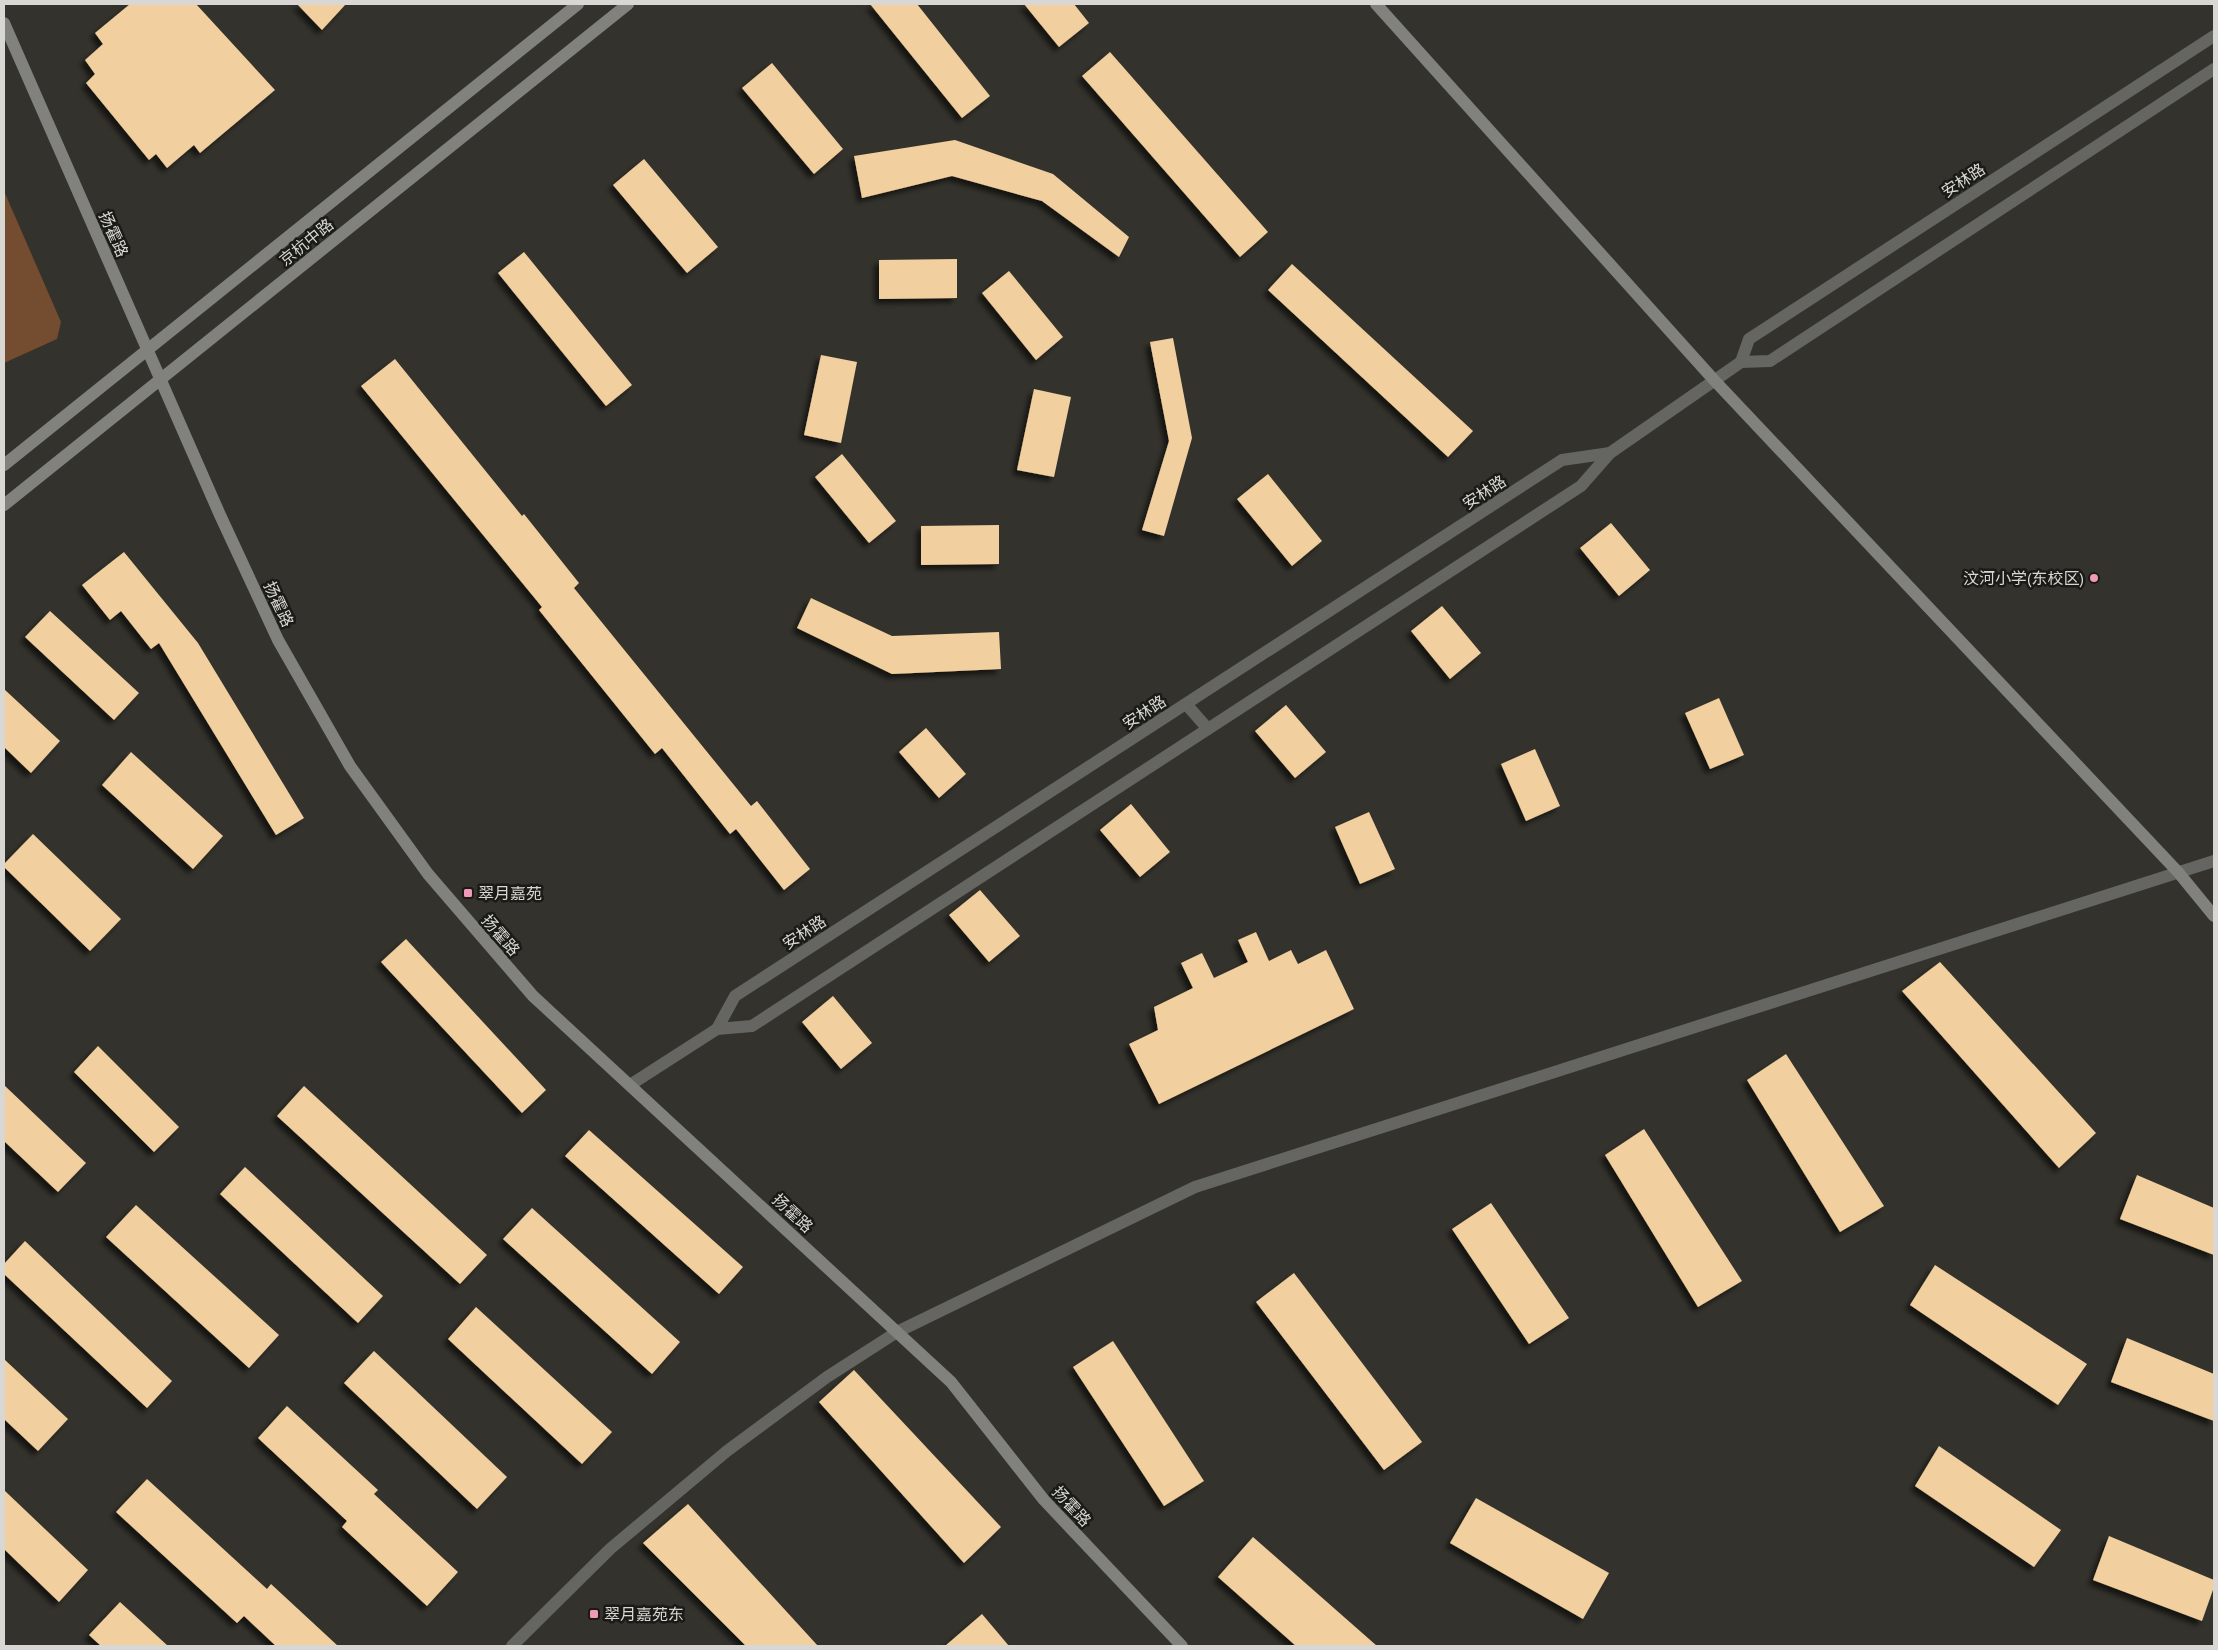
<svg xmlns="http://www.w3.org/2000/svg" width="2218" height="1650" viewBox="0 0 2218 1650" font-family="'PT Sans','Noto Sans SC',sans-serif">
<defs>
<filter id="shadow"><feDropShadow dx="-4.5" dy="4.5" stdDeviation="2.5" flood-color="#0009"/></filter>
</defs>
<rect width="100%" height="100%" fill="#33322c"/>
<polygon fill="#744d30" points="4,191 61,322 57,339 4,363"/>
<g fill="#f2cf9e" filter="url(#shadow)">
<polygon points="130,4 196,4 275,90 200,153 194,145 167,168 156,154 149,160 86,83 95,74 85,60 103,44 95,33"/>
<polygon points="297,4 346,4 322,30"/>
<polygon points="870,4 917,4 990,96 962,118"/>
<polygon points="1024,4 1074,4 1089,23 1059,47"/>
<polygon points="1110,52 1268,232 1240,257 1082,76"/>
<polygon points="772,63 843,149 814,174 742,88"/>
<polygon points="955,140 1053,174 1129,237 1119,257 1042,201 952,176 862,198 854,156"/>
<polygon points="644,159 718,247 687,273 613,185"/>
<polygon points="524,252 632,385 606,406 498,273"/>
<polygon points="957,259 957,298 879,299 879,260"/>
<polygon points="1292,264 1473,431 1448,457 1268,290"/>
<polygon points="1009,271 1063,337 1036,360 982,293"/>
<polygon points="1173,338 1192,438 1164,536 1142,530 1169,441 1150,342"/>
<polygon points="821,355 857,362 841,443 804,435"/>
<polygon points="395,359 522,516 524,514 579,583 574,588 751,806 757,801 810,869 784,890 736,829 730,834 662,748 655,754 539,610 542,607 361,386"/>
<polygon points="1034,389 1071,397 1054,477 1017,470"/>
<polygon points="842,454 896,521 869,543 815,477"/>
<polygon points="1268,474 1322,541 1292,566 1237,499"/>
<polygon points="1611,523 1650,570 1619,596 1580,548"/>
<polygon points="999,525 999,564 921,565 921,526"/>
<polygon points="124,552 198,643 304,818 276,835 159,643 151,649 121,611 110,620 82,585"/>
<polygon points="811,598 892,636 999,632 1001,669 892,674 797,628"/>
<polygon points="1442,606 1481,653 1450,679 1411,631"/>
<polygon points="50,611 139,693 114,720 25,637"/>
<polygon points="4,689 60,741 31,773 4,747"/>
<polygon points="1719,698 1744,755 1710,769 1685,713"/>
<polygon points="1286,705 1326,752 1295,778 1255,731"/>
<polygon points="926,728 966,774 939,798 899,752"/>
<polygon points="1535,749 1560,806 1526,821 1501,764"/>
<polygon points="131,752 223,836 193,869 102,785"/>
<polygon points="1131,804 1170,852 1140,877 1100,830"/>
<polygon points="1369,812 1395,869 1360,884 1335,827"/>
<polygon points="33,834 121,919 90,951 4,867 4,864"/>
<polygon points="980,890 1020,936 989,962 949,915"/>
<polygon points="1256,932 1269,961 1291,950 1298,964 1326,950 1354,1009 1159,1104 1129,1044 1158,1030 1154,1007 1193,988 1181,963 1202,953 1214,978 1248,962 1238,940"/>
<polygon points="406,939 546,1090 522,1113 381,962"/>
<polygon points="1940,962 2096,1133 2059,1168 1902,991"/>
<polygon points="833,996 872,1043 841,1069 802,1022"/>
<polygon points="98,1046 179,1127 154,1152 74,1072"/>
<polygon points="1786,1054 1884,1206 1840,1232 1747,1080"/>
<polygon points="4,1085 86,1163 58,1192 4,1141"/>
<polygon points="304,1086 487,1255 460,1284 277,1116"/>
<polygon points="1644,1129 1742,1281 1698,1307 1605,1155"/>
<polygon points="589,1130 743,1267 719,1294 565,1156"/>
<polygon points="245,1167 383,1296 358,1323 220,1194"/>
<polygon points="2137,1175 2214,1208 2214,1255 2120,1219"/>
<polygon points="1491,1203 1569,1318 1529,1344 1452,1229"/>
<polygon points="136,1205 279,1335 249,1368 106,1237"/>
<polygon points="532,1208 680,1342 652,1374 503,1239"/>
<polygon points="25,1241 172,1381 147,1408 4,1274 4,1264"/>
<polygon points="1935,1265 2087,1364 2058,1405 1910,1305"/>
<polygon points="1294,1273 1422,1442 1384,1470 1256,1302"/>
<polygon points="476,1307 612,1432 582,1464 448,1339"/>
<polygon points="2127,1338 2214,1374 2214,1421 2111,1382"/>
<polygon points="1113,1341 1204,1481 1164,1506 1073,1367"/>
<polygon points="374,1351 507,1477 477,1509 344,1383"/>
<polygon points="4,1359 68,1419 38,1451 4,1419"/>
<polygon points="854,1370 1001,1527 964,1563 819,1402"/>
<polygon points="287,1406 378,1490 374,1494 458,1572 427,1606 342,1527 347,1521 258,1438"/>
<polygon points="1939,1446 2061,1530 2034,1567 1915,1486"/>
<polygon points="147,1479 267,1589 271,1584 338,1646 276,1646 244,1616 237,1623 116,1512"/>
<polygon points="4,1490 88,1570 59,1602 4,1549"/>
<polygon points="1476,1498 1609,1573 1583,1619 1450,1543"/>
<polygon points="688,1504 818,1646 746,1646 643,1543"/>
<polygon points="2109,1536 2214,1580 2214,1587 2202,1621 2093,1580"/>
<polygon points="1253,1537 1377,1646 1296,1646 1218,1577"/>
<polygon points="120,1602 168,1646 101,1646 89,1635"/>
<polygon points="982,1614 1009,1646 945,1646"/>
</g>
<g fill="none" stroke-linecap="round" stroke-linejoin="round">
<g stroke="#656562" stroke-width="12">
<polyline points="1741,362 1749,339 2214,36"/>
<polyline points="1186,704 1208,729"/>
<polyline points="717,1029 735,996 1562,460 1610,453"/>
<polyline points="630,1085 717,1029 752,1026 1581,486 1610,453 1741,362 1770,361 2214,69"/>
<polyline points="512,1646 610,1549 727,1451 827,1377 897,1332 1195,1187 2214,861"/>
</g>
<g stroke="#81827d" stroke-width="12">
<polyline points="1376,4 1714,380 2178,872 2214,916"/>
<polyline points="4,23 220,515 278,640 350,766 428,874 533,996 951,1382 1044,1500 1182,1646"/>
<polyline points="4,465 578,4"/>
<polyline points="4,505 628,4"/>
</g>
</g>
<g fill="#f09ab7" stroke="#1a1a17" stroke-width="2">
<circle cx="2094" cy="578" r="5"/>
<rect x="463" y="888" width="10" height="10" rx="2.5"/>
<rect x="589" y="1609" width="10" height="10" rx="2.5"/>
</g>
<g text-anchor="middle" stroke-width="5" stroke-linejoin="round" paint-order="stroke">
<g font-size="16" fill="#d8d7d3" stroke="#1a1a17">
<text transform="translate(1963 180) rotate(-33)" y="6">安林路</text>
<text transform="translate(114 234) rotate(66)" y="6">扬霍路</text>
<text transform="translate(306 242) rotate(-39)" y="6">京杭中路</text>
<text transform="translate(1484 492) rotate(-33)" y="6">安林路</text>
<text transform="translate(279 604) rotate(65)" y="6">扬霍路</text>
<text transform="translate(1144 712) rotate(-33)" y="6">安林路</text>
<text transform="translate(804 932) rotate(-33)" y="6">安林路</text>
<text transform="translate(501 935) rotate(49)" y="6">扬霍路</text>
<text transform="translate(793 1213) rotate(43)" y="6">扬霍路</text>
<text transform="translate(1072 1506) rotate(47)" y="6">扬霍路</text>
</g>
<g font-size="16" fill="#d8d7d3" stroke="#1a1a17" text-anchor="start">
<text x="2084" y="584" text-anchor="end">汶河小学(东校区)</text>
<text x="478" y="899">翠月嘉苑</text>
<text x="604" y="1620">翠月嘉苑东</text>
</g>
</g>
<rect width="2218" height="1650" fill="none" stroke="#d8d7d3" stroke-width="10"/>
</svg>
